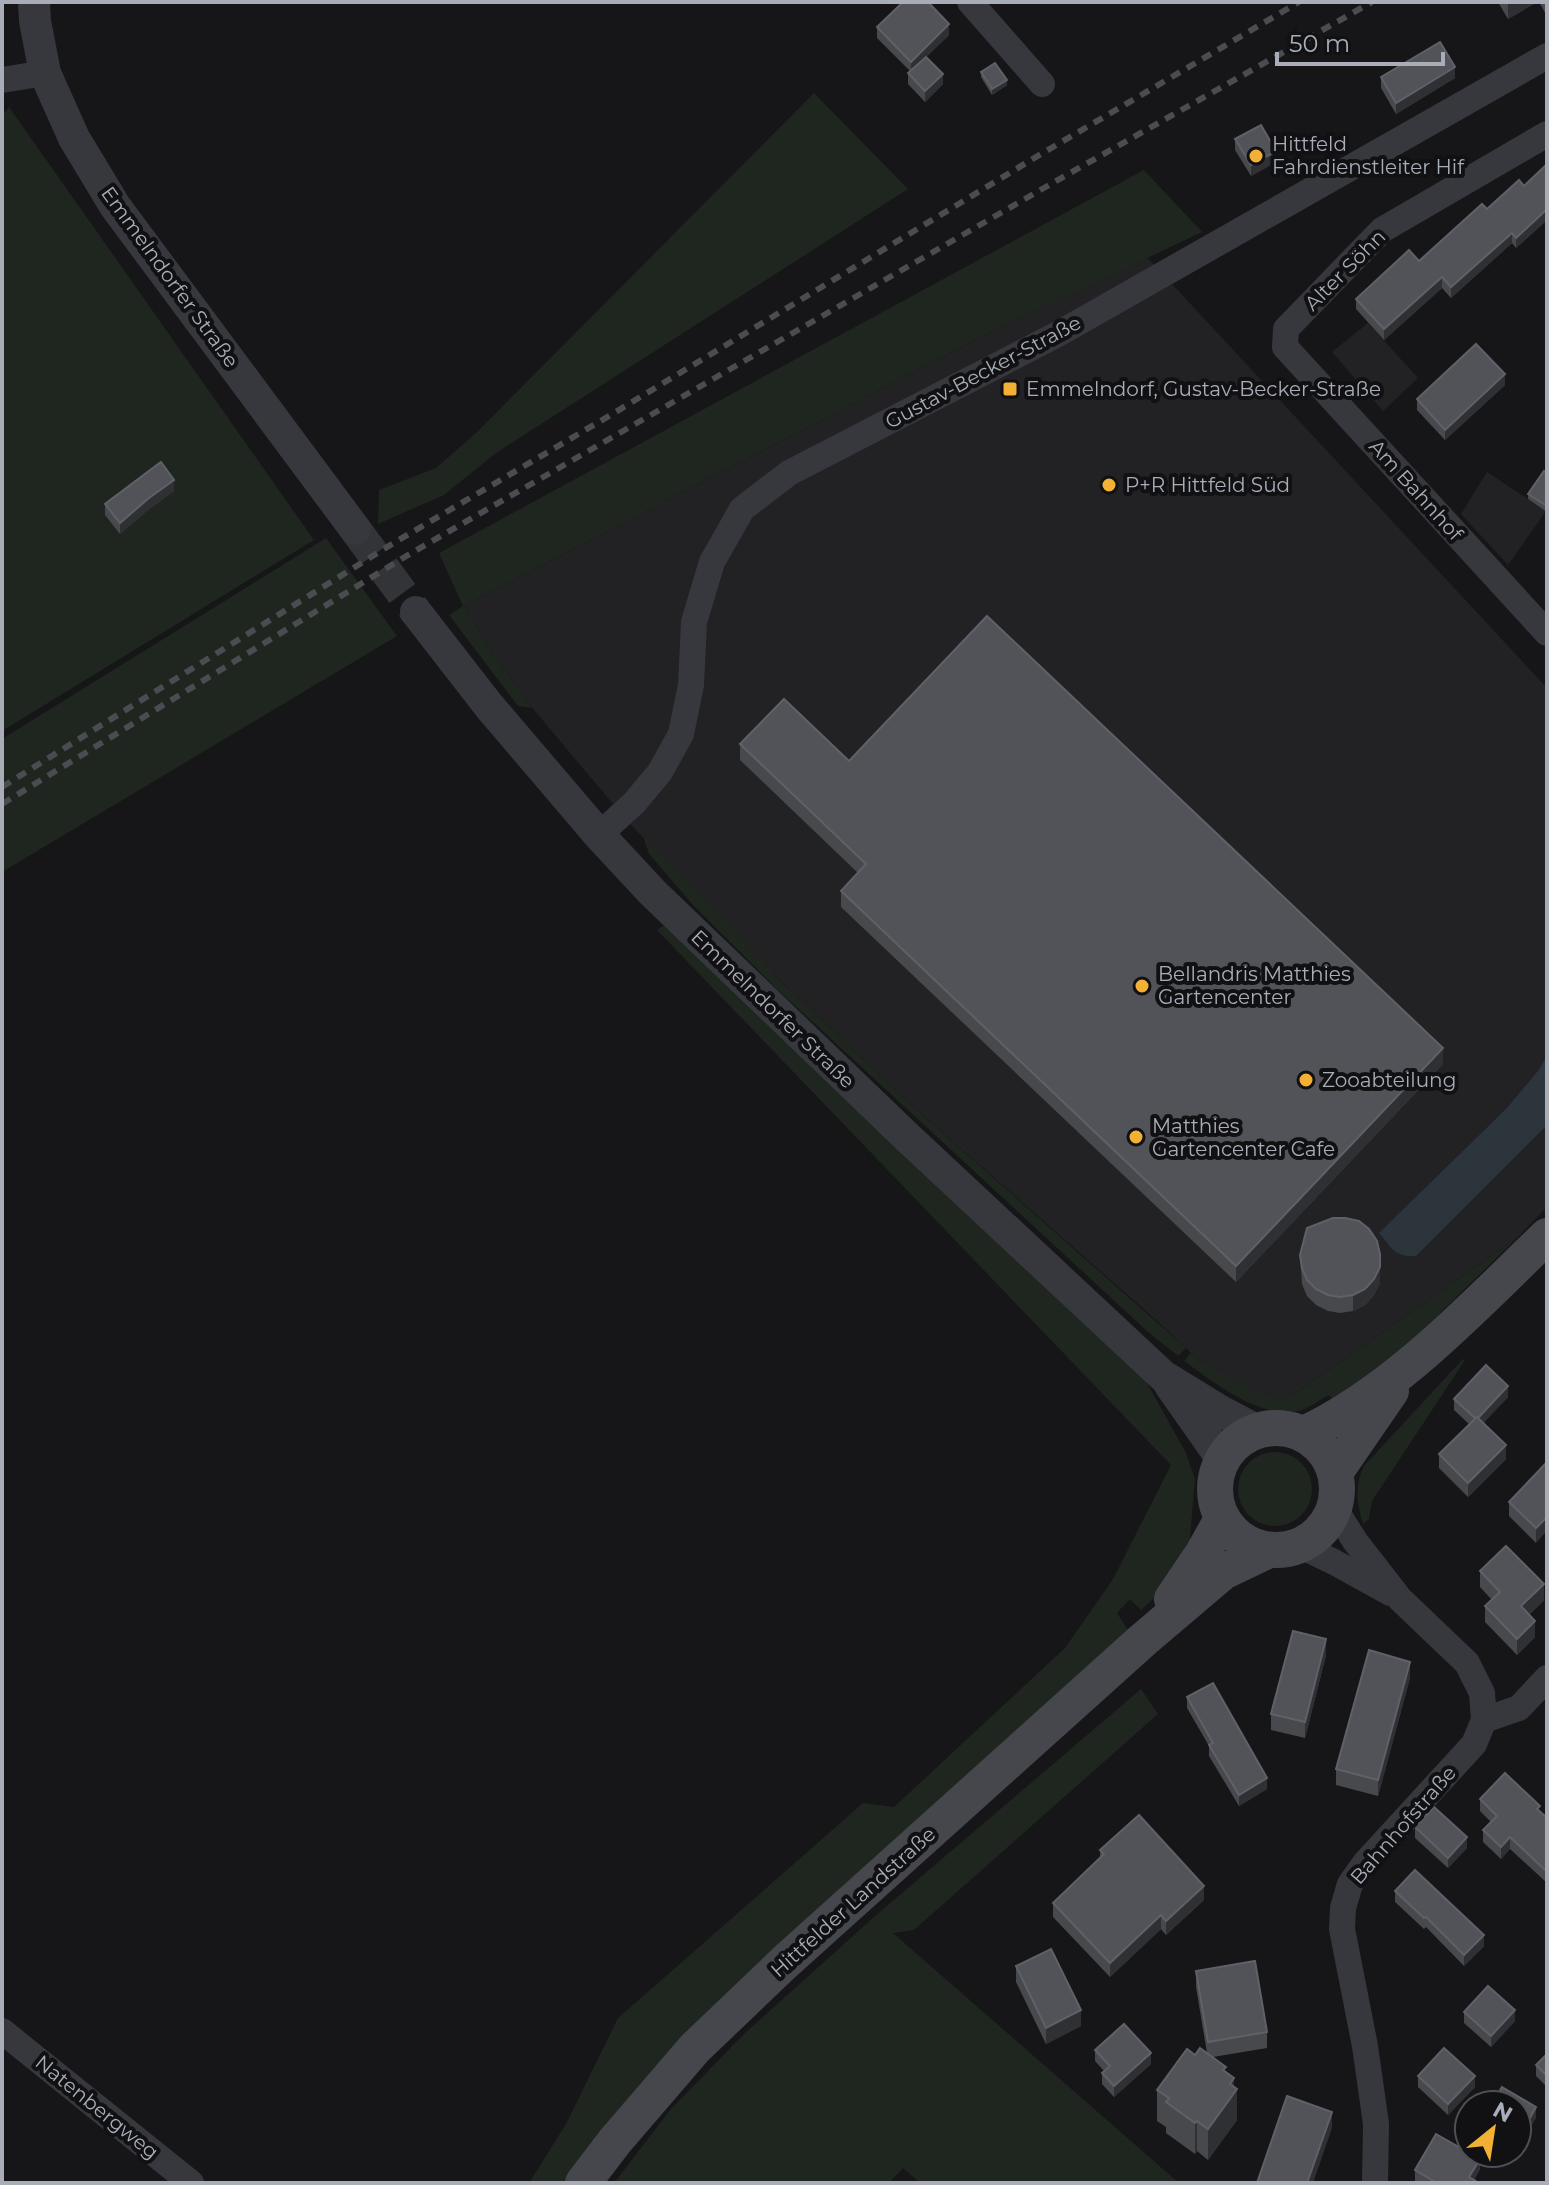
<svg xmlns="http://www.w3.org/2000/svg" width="1549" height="2185" viewBox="0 0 1549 2185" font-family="Montserrat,sans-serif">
<rect width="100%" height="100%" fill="#161618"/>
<g fill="#222225">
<polygon points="1147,257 1547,688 1547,1207 1518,1237 1286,1400 1265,1396 1231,1379 1191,1353 1156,1320 909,1103 783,983 628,822 529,704 493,654 464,606 985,335"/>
<polygon points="1368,323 1418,378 1383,411 1332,352"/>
<polygon points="1487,472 1546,511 1508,565 1461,514"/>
</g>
<g fill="#1e261f">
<polygon points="814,93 908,189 496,453 444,495 378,524 379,490 436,468 476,433"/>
<polygon points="9,107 314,540 2,731 2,116"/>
<polygon points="1144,170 1202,232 985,335 464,606 493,654 532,708 518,706 449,615 463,606 439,553"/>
<polygon points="326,538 397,636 2,872 2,739"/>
<polygon points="643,836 783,983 909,1103 1186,1348 1178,1356 1147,1331 777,989 693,905 649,854"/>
<polygon points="665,924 1142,1374 1186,1453 1195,1479 1190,1538 1193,1546 1160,1593 1141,1610 1130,1599 1117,1613 1128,1630 567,2183 529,2183 566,2124 618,2018 863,1803 894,1807 1065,1648 1113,1579 1171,1465 657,930"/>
<path d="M1518,1237L1393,1359L1338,1405L1329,1395C1321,1399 1311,1407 1302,1410C1262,1422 1214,1382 1184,1361L1191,1353C1221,1373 1250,1392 1286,1400Z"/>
<path d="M1463,1359L1465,1360L1372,1501L1369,1519L1363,1524C1357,1503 1354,1486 1364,1466Z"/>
<circle cx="1275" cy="1489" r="37"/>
<polygon points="1141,1689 1158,1714 914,1930 893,1933 1179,2183 1111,2183 1108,2181 1106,2183 920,2183 903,2168 889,2183 614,2183 670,2110 745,2033 874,1917"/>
</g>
<path fill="#2c353c" d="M1547,1056V1125L1416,1256C1394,1257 1392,1248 1379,1233L1507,1108L1538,1071Z"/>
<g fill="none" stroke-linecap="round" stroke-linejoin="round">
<polyline stroke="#333438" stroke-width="32" stroke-dasharray="32 16" stroke-linecap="butt" points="355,529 416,612"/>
<g stroke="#37383d" stroke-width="26">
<polyline points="970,2 1042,84"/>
<polyline points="2,80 45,73"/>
<polyline points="1547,134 1382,230 1286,329 1285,347 1547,633"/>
<polyline points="599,835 634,803 660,772 681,734 691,685 694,622 712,562 742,509 789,473 1058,334 1547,56"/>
<polyline points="1335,1509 1355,1541 1400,1599 1467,1663 1482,1693 1484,1720 1474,1744 1365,1863 1350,1884 1343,1908 1342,1929 1365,2046 1376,2124 1375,2183"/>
<polyline points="1301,1546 1334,1562 1390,1593"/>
<polyline points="1484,1720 1519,1708 1547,1678"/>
<polyline points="2,2031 191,2183"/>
</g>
<g stroke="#37383d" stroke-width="32">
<polyline points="34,2 35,21 45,73 74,138 115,206 355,529"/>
<polyline points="416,612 489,706 599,835 652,892 907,1137 1163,1376 1220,1411 1256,1430"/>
<polyline points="1170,1385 1222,1459"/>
</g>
<g stroke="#45474d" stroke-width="36">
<circle cx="1276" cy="1489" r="61"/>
<path d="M1304,1434C1396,1391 1474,1306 1547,1236"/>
<polyline points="1336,1471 1391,1391"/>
<polyline points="1172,1599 1203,1553 1222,1519"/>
<polyline points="583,2183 615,2141 695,2048 785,1962 1143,1640 1223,1572 1269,1550"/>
</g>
<g stroke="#4a4c52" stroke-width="6" stroke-dasharray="10 8" stroke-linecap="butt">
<polyline points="2,787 392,544 609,416 1036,157 1299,2"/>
<polyline points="2,804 403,558 1056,181 1372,2"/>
</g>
</g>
<g fill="#47494d">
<polygon points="1498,2 1537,2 1508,19"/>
<polygon points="1539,2 1547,2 1547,16"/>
<polygon points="877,27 949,35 926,57 943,84 925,102 908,84 908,73 910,71 877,38"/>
<polygon points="981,72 1007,85 992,95 981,77"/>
<polygon points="1381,77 1455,78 1396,114 1381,88"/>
<polygon points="1235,139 1276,162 1251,176 1235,150"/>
<polygon points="1547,164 1547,222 1546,221 1516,248 1512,243 1451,298 1442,288 1384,340 1356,309 1356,299 1419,261 1487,209 1524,186"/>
<polygon points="1505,385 1445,440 1417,410 1417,399"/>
<polygon points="1547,473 1547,512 1528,499 1528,494"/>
<polygon points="174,491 149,509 120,534 105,515 105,504"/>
<polygon points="740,744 849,761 1443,1064 1236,1282 841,907 841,891 858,873 740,760"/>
<polygon points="1300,1255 1380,1270 1380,1283 1374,1295 1365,1305 1353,1311 1340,1313 1328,1311 1316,1305 1307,1296 1302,1284"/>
<polygon points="1508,1397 1483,1423 1506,1459 1468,1497 1439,1468 1439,1454 1469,1424 1454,1410 1454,1399"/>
<polygon points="1547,1462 1536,1543 1509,1516 1509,1502"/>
<polygon points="1480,1571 1544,1600 1529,1615 1535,1637 1517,1655 1485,1622 1485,1606 1492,1600 1480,1587"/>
<polygon points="1326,1655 1305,1738 1271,1730 1271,1714"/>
<polygon points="1410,1678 1378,1796 1336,1785 1336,1769"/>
<polygon points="1187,1697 1267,1789 1239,1806 1209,1756 1209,1746 1187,1708"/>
<polygon points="1480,1799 1540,1812 1547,1818 1547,1883 1510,1849 1501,1859 1483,1842 1483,1830 1491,1822 1480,1811"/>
<polygon points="1415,1827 1467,1848 1448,1868 1415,1838"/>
<polygon points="1100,1850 1204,1900 1166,1935 1161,1929 1110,1977 1053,1917 1053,1903 1100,1858"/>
<polygon points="1395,1891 1484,1946 1464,1966 1426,1927 1424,1929 1395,1902"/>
<polygon points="1016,1966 1081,2026 1046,2044 1016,1982"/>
<polygon points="1196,1971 1267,2032 1267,2048 1213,2057 1226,2072 1234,2088 1237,2120 1208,2160 1197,2151 1195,2154 1166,2133 1166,2127 1157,2121 1157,2090 1195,2055 1207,2053 1196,1987"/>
<polygon points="1464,2012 1515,2021 1491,2047 1464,2023"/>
<polygon points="1095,2050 1151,2064 1114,2097 1102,2084 1102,2073 1104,2071 1095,2061"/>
<polygon points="1547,2054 1547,2087 1536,2076 1536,2065"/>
<polygon points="1418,2076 1475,2087 1448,2115 1418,2087"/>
<polygon points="1480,2169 1474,2180 1479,2183 1418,2183 1415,2181 1415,2170"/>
</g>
<g fill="#2f3033">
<polygon points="1511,2 1537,2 1508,19 1508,4"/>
<polygon points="949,24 949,35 911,72 911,62"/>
<polygon points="1455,67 1455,78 1396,114 1396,103"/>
<polygon points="943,74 943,84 925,102 925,91"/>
<polygon points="1007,80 1007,85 992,95 992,89"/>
<polygon points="1276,151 1276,162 1251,176 1251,165"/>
<polygon points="1546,210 1546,221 1516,248 1516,238"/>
<polygon points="1512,233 1512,243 1451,298 1451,287"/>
<polygon points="1442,277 1442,288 1384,340 1384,329"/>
<polygon points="1505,374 1505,385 1445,440 1445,430"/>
<polygon points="174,480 174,491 149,509 120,534 120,523 149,498"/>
<polygon points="1443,1048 1443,1064 1236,1282 1236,1266"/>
<polygon points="1380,1254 1380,1283 1374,1295 1365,1305 1353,1311 1353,1295"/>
<polygon points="1508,1386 1508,1397 1477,1430 1477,1420"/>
<polygon points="1506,1445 1506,1459 1468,1497 1468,1483"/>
<polygon points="1547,1517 1547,1531 1536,1543 1536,1528"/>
<polygon points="1544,1584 1544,1600 1521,1622 1521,1606"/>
<polygon points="1535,1621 1535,1637 1517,1655 1517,1639"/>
<polygon points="1326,1639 1326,1655 1305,1738 1305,1722"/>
<polygon points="1410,1662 1410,1678 1378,1796 1378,1780"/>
<polygon points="1267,1778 1267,1789 1239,1806 1239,1795"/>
<polygon points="1467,1837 1467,1848 1448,1868 1448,1858"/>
<polygon points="1510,1837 1510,1849 1501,1859 1501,1847"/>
<polygon points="1204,1886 1204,1900 1166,1935 1166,1921"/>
<polygon points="1161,1915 1161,1929 1110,1977 1110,1963"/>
<polygon points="1484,1935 1484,1946 1464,1966 1464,1955"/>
<polygon points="1081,2010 1081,2026 1046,2044 1046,2028"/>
<polygon points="1515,2010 1515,2021 1491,2047 1491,2036"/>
<polygon points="1151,2053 1151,2064 1114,2097 1114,2086"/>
<polygon points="1475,2076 1475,2087 1448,2115 1448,2104"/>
<polygon points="1234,2078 1234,2093 1237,2089 1237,2120 1208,2160 1208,2129 1230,2084"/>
<polygon points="1536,2107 1536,2118 1517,2151 1517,2141"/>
<polygon points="1332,2112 1332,2128 1313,2183 1307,2183"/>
<polygon points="1197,2121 1197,2151 1195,2154 1195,2123"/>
<polygon points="1480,2159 1480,2169 1472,2183 1469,2177"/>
</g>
<g fill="#525359" stroke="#5f6168" stroke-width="2">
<polygon points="903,2 928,2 949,24 911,62 877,27"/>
<polygon points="1440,42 1455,67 1396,103 1381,77"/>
<polygon points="926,57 943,74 925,91 908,73"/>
<polygon points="995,63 1007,80 992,89 981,72"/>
<polygon points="1261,125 1276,151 1251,165 1235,139"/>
<polygon points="1547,164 1547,211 1546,210 1516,238 1512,233 1451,287 1442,277 1384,329 1356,299 1409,250 1419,261 1482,204 1487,209 1519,180 1524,186"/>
<polygon points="1476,344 1505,374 1445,430 1417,399"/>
<polygon points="161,462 174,480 149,498 120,523 105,504"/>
<polygon points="1544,471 1547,473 1547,506 1528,494"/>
<polygon points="987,616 1443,1048 1236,1266 841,891 866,864 740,744 784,699 849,761"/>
<polygon points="1333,1218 1345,1218 1359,1221 1369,1229 1377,1241 1380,1254 1380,1267 1374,1279 1365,1289 1353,1295 1340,1297 1328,1295 1316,1289 1307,1280 1302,1268 1300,1255 1307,1228"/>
<polygon points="1486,1365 1508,1386 1478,1418 1477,1417 1475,1418 1454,1399"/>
<polygon points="1477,1417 1506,1445 1468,1483 1439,1454"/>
<polygon points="1547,1462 1547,1517 1536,1528 1509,1502"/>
<polygon points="1506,1546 1544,1584 1521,1606 1535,1621 1517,1639 1485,1606 1500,1592 1480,1571"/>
<polygon points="1293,1631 1326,1639 1305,1722 1271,1714"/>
<polygon points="1369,1650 1410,1662 1378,1780 1336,1769"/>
<polygon points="1213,1683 1267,1778 1239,1795 1209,1745 1213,1743 1187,1697"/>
<polygon points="1505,1773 1540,1806 1537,1809 1547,1818 1547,1872 1510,1837 1501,1847 1483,1830 1497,1816 1480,1799"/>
<polygon points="1434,1807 1467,1837 1448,1858 1415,1827"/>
<polygon points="1139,1815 1204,1886 1166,1921 1161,1915 1110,1963 1053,1903 1104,1854 1100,1850"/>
<polygon points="1415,1870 1484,1935 1464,1955 1426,1917 1424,1918 1395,1891"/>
<polygon points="1051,1949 1081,2010 1046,2028 1016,1966"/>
<polygon points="1255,1961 1267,2032 1208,2042 1196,1971"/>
<polygon points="1488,1986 1515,2010 1491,2036 1464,2012"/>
<polygon points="1124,2024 1151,2053 1114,2086 1102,2073 1110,2066 1095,2050"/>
<polygon points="1200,2048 1226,2067 1223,2070 1234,2078 1230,2084 1237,2089 1208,2129 1197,2121 1195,2123 1166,2102 1169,2098 1157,2090 1187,2049 1195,2055"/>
<polygon points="1444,2048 1475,2076 1448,2104 1418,2076"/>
<polygon points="1547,2054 1547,2076 1536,2065"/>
<polygon points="1502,2087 1536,2107 1517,2141 1517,2105 1492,2105"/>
<polygon points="1287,2096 1332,2112 1307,2183 1257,2183"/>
<polygon points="1436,2134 1480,2159 1469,2177 1479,2183 1437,2183 1415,2170"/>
</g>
<g fill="#f2b134" stroke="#111113" stroke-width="3">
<circle cx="1256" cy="156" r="8"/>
<rect x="1002" y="381" width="16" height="16" rx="4"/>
<circle cx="1109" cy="485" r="8"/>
<circle cx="1142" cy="986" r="8"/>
<circle cx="1306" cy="1080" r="8"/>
<circle cx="1136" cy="1137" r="8"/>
</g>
<g text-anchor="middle" stroke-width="8" stroke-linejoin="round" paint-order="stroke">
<g font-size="20" fill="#a8adb8" stroke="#111113" text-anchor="start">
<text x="1272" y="151">Hittfeld<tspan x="1272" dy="23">Fahrdienstleiter Hif</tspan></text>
<text x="1026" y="396">Emmelndorf, Gustav-Becker-Straße</text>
<text x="1125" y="492">P+R Hittfeld Süd</text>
<text x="1158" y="981">Bellandris Matthies<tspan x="1158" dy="23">Gartencenter</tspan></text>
<text x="1322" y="1087">Zooabteilung</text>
<text x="1152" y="1133">Matthies<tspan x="1152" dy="23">Gartencenter Cafe</tspan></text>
</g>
<g font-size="20" fill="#a8adb8" stroke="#111113">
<text transform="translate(1345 270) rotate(-45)" y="7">Alter Söhn</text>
<text transform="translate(170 277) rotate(54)" y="7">Emmelndorfer Straße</text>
<text transform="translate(983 372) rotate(-28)" y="7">Gustav-Becker-Straße</text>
<text transform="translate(1416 490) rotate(48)" y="7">Am Bahnhof</text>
<text transform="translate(773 1009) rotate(44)" y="7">Emmelndorfer Straße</text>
<text transform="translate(1403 1825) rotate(-49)" y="7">Bahnhofstraße</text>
<text transform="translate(853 1902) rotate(-42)" y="7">Hittfelder Landstraße</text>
<text transform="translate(97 2107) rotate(39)" y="7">Natenbergweg</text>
</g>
</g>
<rect width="1549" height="2185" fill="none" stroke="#a8adb8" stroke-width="8"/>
<g transform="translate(1493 2129) rotate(30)"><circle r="38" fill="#111113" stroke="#4d4f55" stroke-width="2"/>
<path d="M0-6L14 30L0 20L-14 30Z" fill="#f2b134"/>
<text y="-12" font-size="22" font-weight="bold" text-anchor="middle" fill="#a8adb8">N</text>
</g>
<path d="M1277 52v12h166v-12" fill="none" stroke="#a8adb8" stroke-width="4"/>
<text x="1289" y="52" font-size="24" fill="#a8adb8" stroke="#111113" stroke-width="6" paint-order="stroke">50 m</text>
</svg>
